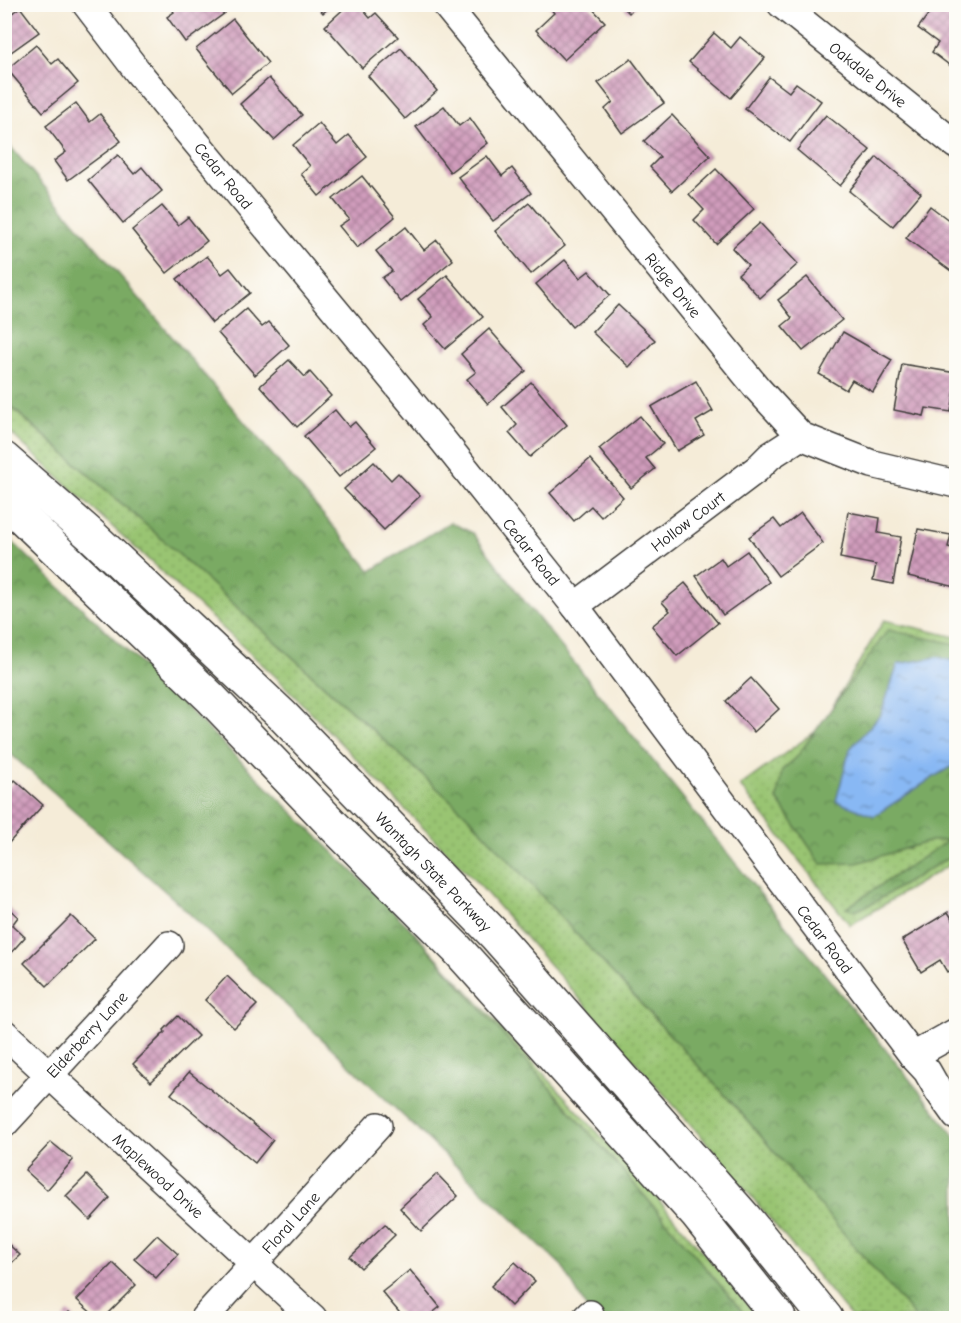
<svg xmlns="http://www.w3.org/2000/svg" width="961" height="1323" viewBox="0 0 961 1323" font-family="'Comic Neue',sans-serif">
<defs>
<pattern id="grass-dots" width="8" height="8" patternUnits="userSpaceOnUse" patternTransform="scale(1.5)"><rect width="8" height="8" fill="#99c472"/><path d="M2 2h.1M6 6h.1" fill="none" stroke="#83a862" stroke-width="1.8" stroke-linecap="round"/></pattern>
<pattern id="forest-crowns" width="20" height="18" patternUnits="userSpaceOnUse" patternTransform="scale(1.5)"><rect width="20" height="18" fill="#7aaa64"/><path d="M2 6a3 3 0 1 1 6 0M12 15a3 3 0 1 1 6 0" fill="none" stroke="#638a52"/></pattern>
<pattern id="water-ripples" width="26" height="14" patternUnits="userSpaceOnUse" patternTransform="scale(1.5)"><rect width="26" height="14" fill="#88b8f4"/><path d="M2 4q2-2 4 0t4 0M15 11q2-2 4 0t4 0" fill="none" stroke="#6e95c5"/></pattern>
<pattern id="building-cross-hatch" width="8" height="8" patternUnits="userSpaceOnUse" patternTransform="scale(1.5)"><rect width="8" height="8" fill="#d09cbc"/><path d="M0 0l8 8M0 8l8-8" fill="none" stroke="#a87e98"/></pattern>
</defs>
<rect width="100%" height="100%" fill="#fdfcf7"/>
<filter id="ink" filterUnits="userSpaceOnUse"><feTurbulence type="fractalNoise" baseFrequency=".0167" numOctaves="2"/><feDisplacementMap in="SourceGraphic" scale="12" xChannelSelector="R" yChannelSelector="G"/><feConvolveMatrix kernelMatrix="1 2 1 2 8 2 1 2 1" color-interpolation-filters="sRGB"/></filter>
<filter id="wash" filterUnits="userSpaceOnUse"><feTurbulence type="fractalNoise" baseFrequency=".008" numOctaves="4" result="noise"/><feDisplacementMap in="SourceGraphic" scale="24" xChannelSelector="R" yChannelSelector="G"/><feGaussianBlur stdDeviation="1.35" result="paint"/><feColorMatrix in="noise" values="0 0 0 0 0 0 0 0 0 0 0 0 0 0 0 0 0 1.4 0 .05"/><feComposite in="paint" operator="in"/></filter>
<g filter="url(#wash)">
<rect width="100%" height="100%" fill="#f5ecd8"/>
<g fill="url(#grass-dots)" stroke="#5a7047" stroke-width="1.5">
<polygon points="4,401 153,531 470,818 736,1107 916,1318 852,1318 706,1142 482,888 275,676 5,428"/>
<polygon points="884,620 956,637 956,861 850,925 740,786 820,728"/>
<polygon points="409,927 646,1185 759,1318 748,1318 643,1194"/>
</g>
<g fill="url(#forest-crowns)" stroke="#4b6340" stroke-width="1.5">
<polygon points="4,139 371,571 450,522 473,533 522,598 956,1137 956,1318 916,1318 736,1107 470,818 153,531 5,401"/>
<polygon points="4,534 183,704 409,927 643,1194 748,1318 592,1318 562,1266 177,902 5,749"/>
<polygon points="888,630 956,644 956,853 873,903 855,911 846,908 949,840 931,841 857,863 821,864 777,799 782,770 796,758"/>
</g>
<polygon fill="url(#water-ripples)" stroke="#526a88" stroke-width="1.5" points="938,657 956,662 956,764 937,775 874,816 836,801 850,749 881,714 898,664"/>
<g id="blocks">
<g fill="url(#building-cross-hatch)">
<polygon points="169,4 218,4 225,13 185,42 167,17 174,12"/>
<polygon points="315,4 333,4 323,13"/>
<polygon points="349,4 358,4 370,18 376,13 398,37 362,68 325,26"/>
<polygon points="547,4 588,4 605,22 564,60 536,30 554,13"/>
<polygon points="620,4 638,4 629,13"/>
<polygon points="936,4 952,4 956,8 956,70 932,52 938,43 918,28"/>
<polygon points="4,6 11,14 20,7 39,32 4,57"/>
<polygon points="233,19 268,63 232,93 196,49"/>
<polygon points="714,33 731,48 740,37 765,58 731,98 689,62"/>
<polygon points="36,45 52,64 58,59 78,83 43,112 7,69"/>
<polygon points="401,48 437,91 405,119 368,76"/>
<polygon points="631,59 664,103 622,133 605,109 613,102 598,83"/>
<polygon points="769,77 789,92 796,83 821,101 790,142 745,109"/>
<polygon points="269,78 302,115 274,140 240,104"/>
<polygon points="76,103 90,122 100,114 121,141 68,180 54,161 66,152 46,126"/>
<polygon points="444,106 459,126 470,118 488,143 450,172 416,127"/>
<polygon points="672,115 710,156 672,191 650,167 660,157 644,141"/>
<polygon points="826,115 870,150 840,186 797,150"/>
<polygon points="319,123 337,145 349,135 367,157 319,196 301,174 310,166 293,145"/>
<polygon points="118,155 134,174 142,167 162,191 123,223 88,180"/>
<polygon points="487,156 502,176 512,168 531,193 493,221 458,177"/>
<polygon points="877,157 921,193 893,226 849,191"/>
<polygon points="716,169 754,209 716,244 694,220 704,210 689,194"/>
<polygon points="362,176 395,217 357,248 339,226 349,219 333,199"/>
<polygon points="529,203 565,246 531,274 495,231"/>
<polygon points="162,206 178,225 188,217 207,241 167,273 132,230"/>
<polygon points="930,206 950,221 956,212 956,264 951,271 906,238"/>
<polygon points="760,223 798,264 760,298 738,274 748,265 732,248"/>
<polygon points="406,227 424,250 437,240 453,260 401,302 382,278 392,271 376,251"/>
<polygon points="207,256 222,274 230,268 250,293 212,323 177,279"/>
<polygon points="565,260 580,278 589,271 610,295 572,327 536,284"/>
<polygon points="447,275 483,317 445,349 424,325 433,317 418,299"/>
<polygon points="807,277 842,320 803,351 782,326 792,318 778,300"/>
<polygon points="618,305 655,340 629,367 592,332"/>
<polygon points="246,309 262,327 269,322 289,345 255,375 218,333"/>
<polygon points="489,329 526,371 488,404 467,379 476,372 461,354"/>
<polygon points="843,332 892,360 873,392 852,380 846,390 819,374"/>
<polygon points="289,360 305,377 310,372 331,396 297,427 260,386"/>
<polygon points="902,364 956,373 956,383 951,412 926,408 924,416 894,410"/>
<polygon points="696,381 713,411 696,421 704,435 677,451 651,407"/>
<polygon points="531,382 567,425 530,457 509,433 517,425 502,407"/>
<polygon points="335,410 349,427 355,422 376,447 339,477 304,436"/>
<polygon points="640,416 663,444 646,458 655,469 631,488 599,449"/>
<polygon points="590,459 623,497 601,517 591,506 574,521 550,493"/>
<polygon points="374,462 391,480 398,473 420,496 384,530 344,489"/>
<polygon points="848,512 880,518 878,533 901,537 893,584 873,580 876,565 840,558"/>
<polygon points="801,513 823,543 778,576 749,537 774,519 781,528"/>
<polygon points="918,529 951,535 948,547 956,549 956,587 908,576"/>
<polygon points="747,551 769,582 723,615 696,576 721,558 726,566"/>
<polygon points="685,583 718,623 677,656 652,626 670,611 662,602"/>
<polygon points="751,678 779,709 754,732 726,701"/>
<polygon points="15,780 43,805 7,845 4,843 4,792"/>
<polygon points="4,904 18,917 12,925 25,937 9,955 4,951"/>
<polygon points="948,912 956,925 956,966 947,972 940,960 921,972 902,940"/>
<polygon points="71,916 95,939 47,986 24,963"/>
<polygon points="227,976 257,1005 234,1028 205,1000"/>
<polygon points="178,1016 198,1036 151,1082 133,1064 165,1032 164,1030"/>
<polygon points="189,1072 273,1140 255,1163 171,1094"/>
<polygon points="51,1142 73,1160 47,1190 25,1170"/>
<polygon points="437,1174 458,1196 421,1231 400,1208"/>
<polygon points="87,1175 110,1198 90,1220 66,1196"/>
<polygon points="385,1224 395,1235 361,1268 350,1257"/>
<polygon points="157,1235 178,1254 156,1278 134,1259"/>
<polygon points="4,1240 20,1255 4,1270"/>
<polygon points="515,1262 535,1281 511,1306 491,1286"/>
<polygon points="113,1263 136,1285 103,1318 97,1318 77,1300"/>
<polygon points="410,1270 440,1307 426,1318 404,1318 382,1292"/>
<polygon points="69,1312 75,1318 63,1318"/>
</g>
</g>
</g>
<g filter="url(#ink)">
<use href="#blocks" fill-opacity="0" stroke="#3d3b38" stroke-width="1.5"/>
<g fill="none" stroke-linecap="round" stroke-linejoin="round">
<defs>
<g id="minor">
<path id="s1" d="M86,4L138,72L441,438L575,606L913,1056L927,1071L939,1092L956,1116"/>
<path id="s2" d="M445,4L757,388L801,436L872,464L956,484"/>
<path id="s3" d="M781,4L956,145"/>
<path id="s4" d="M575,606L757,469L770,456L801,436"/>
<path id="s5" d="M4,1033L313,1318"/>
<polyline points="913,1056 956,1032"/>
<path id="s6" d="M4,1124L169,945"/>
<path id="s7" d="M204,1318L378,1126"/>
<polyline points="586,1318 590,1314"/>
</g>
<g id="highway">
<path id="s8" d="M4,459L92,536L282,715L496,936L745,1218L826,1318"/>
<polyline points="4,500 211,698 332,824 456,948 697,1215 779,1318"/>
</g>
</defs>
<use href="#minor" stroke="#3d3b38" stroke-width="30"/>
<use href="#highway" stroke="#3d3b38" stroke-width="36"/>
<use href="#minor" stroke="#fff" stroke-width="27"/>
<use href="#highway" stroke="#fff" stroke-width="33"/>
</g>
</g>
<g text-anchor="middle" stroke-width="6" stroke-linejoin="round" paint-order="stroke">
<g font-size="16" fill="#1c1c1c" stroke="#fdfcf7">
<text dy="6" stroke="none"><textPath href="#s3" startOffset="112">Oakdale Drive</textPath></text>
<text dy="6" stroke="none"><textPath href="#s1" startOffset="220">Cedar Road</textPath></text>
<text dy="6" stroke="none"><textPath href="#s2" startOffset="362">Ridge Drive</textPath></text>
<text dy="6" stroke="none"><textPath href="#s4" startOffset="141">Hollow Court</textPath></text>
<text dy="6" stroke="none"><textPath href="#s1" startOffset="706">Cedar Road</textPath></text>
<text dy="6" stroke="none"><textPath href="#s8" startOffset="596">Wantagh State Parkway</textPath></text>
<text dy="6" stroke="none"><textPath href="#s1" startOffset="1192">Cedar Road</textPath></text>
<text dy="6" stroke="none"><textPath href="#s6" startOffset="122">Elderberry Lane</textPath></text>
<text dy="6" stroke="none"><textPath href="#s5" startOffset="210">Maplewood Drive</textPath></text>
<text dy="6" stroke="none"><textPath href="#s7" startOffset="129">Floral Lane</textPath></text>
</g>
</g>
<rect width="961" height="1323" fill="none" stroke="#fdfcf7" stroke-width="24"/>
</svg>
